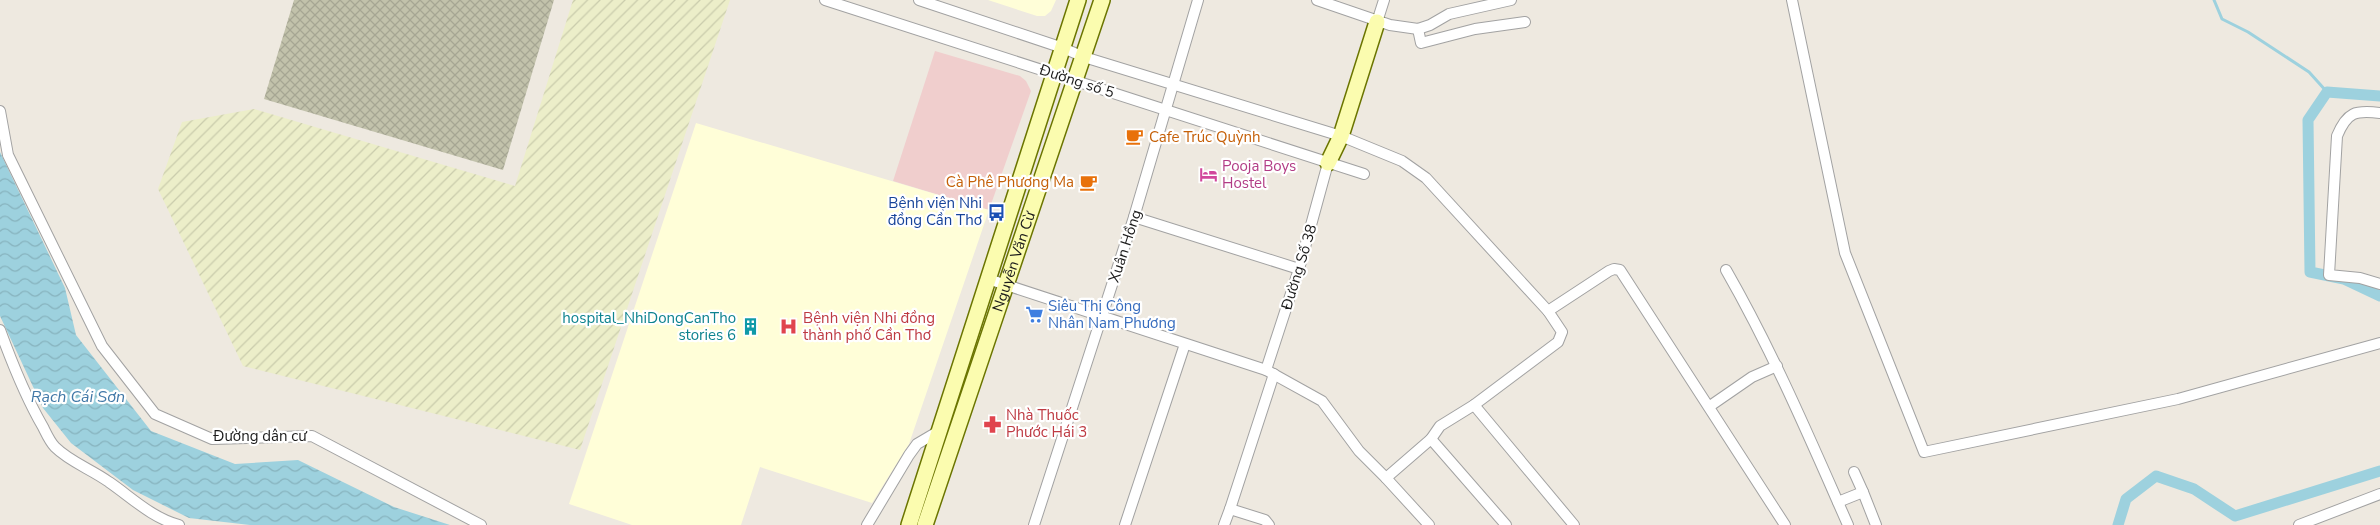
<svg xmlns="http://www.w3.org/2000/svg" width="2380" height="525" viewBox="0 0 2380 525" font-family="'Nunito Sans',sans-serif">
<defs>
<pattern id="construction-cross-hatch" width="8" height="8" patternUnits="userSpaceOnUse" patternTransform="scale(1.25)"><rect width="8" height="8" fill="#c2c2ab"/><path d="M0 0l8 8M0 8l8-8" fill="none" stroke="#a6a693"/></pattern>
<pattern id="farmland-furrows" width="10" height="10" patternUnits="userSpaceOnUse" patternTransform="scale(1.25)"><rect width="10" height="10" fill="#eceec9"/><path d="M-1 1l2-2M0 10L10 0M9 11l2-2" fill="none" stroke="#caccac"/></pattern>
<pattern id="water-waves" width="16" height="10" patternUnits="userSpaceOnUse" patternTransform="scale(1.25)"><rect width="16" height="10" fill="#9dd1de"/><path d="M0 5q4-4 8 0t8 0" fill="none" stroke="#87b3be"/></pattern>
</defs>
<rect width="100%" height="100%" fill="#eee9e0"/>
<polygon fill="#f0cecd" points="935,51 1020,76 1026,81 1031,91 989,210 893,181"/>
<g fill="#fffed8">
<polygon points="988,0 1056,0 1051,11 1045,16 1037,16"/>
<polygon points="696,123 989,210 909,444 872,503 760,467 741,525 632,525 569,504"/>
</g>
<polygon fill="url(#construction-cross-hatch)" points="294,0 554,0 503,170 264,99"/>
<polygon fill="url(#farmland-furrows)" points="573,0 730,0 580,450 243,366 158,189 182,122 254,109 515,186"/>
<polygon fill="url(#water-waves)" points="0,152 65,288 76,335 151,431 235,464 298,460 394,507 450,525 250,525 189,518 133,490 71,443 43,408 0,316"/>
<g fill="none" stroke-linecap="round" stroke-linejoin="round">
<polyline stroke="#9dd1de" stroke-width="3" points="2214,0 2222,19 2248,32 2309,72 2327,92"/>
<g stroke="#9dd1de" stroke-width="11">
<polyline points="2380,96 2327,92 2308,120 2310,272 2344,279 2380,296"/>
<polyline points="2118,525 2126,499 2156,476 2194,489 2235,516 2380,471"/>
</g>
<defs>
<g id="street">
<polyline points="825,0 1364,174"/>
<polyline points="919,0 1063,48 1084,57 1341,136 1402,161 1426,178 1548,311 1609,271 1614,269 1620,270 1785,525"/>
<polyline points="1317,0 1390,25 1418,29 1430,25 1449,14 1511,0"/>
<polyline points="1792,0 1845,253 1924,452 2178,399 2380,343"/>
<polyline points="1377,22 1384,0"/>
<polyline points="1418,29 1421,43 1475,29 1525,22"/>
<polyline points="0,111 8,155 102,346 155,414 212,439 312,436 481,525"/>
<path d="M2380,113C2355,110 2347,112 2337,136L2329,275L2360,278L2380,284"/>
<polyline points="1134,217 1299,269"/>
<path d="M1726,270C1773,352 1810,439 1848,525"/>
<polyline points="988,279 1266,370 1322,401 1359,451 1386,478"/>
<path d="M0,330C12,363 25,396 43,427C46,433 50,442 55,447C70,462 91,469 109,482C131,497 152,518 179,525"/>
<polyline points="1266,370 1299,269 1328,163"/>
<polyline points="1474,405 1574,525"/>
<polyline points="1710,406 1752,377 1777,366"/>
<polyline points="1431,439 1506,525"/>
<polyline points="1863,492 1876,525"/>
<polyline points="1838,502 1863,492 1854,472"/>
<polyline points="1230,509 1274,374"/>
<polyline points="867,525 909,455 917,444 939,431"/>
<polyline points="1034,525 1134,217 1198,0"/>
<polyline points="1125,525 1185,344"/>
<polyline points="1224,525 1230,509 1265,520 1269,525"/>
<polyline points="1429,525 1386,478 1431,439 1440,426 1474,405 1558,342 1562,332 1548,311"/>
<polyline points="2299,525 2380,494"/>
</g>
<g id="secondary">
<polyline points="1328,163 1341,136 1377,22"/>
<polyline points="909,525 1078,0"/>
<path id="s1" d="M925,525L1102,0"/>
</g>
</defs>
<use href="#street" stroke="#a2a2a2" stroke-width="12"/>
<use href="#secondary" stroke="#6b7500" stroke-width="18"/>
<use href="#street" stroke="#fff" stroke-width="10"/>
<use href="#secondary" stroke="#fbfcaf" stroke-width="15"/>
</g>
<defs>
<symbol id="cafe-bare" viewBox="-9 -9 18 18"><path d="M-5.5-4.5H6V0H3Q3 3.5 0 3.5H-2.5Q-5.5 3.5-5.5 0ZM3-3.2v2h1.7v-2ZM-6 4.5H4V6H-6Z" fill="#e8710a" stroke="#fff" stroke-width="2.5" paint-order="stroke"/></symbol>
<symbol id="hotel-bare" viewBox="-9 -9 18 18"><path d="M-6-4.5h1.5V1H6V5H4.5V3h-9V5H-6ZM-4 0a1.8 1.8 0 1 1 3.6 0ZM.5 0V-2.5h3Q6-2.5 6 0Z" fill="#d1479c" stroke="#fff" stroke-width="2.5" paint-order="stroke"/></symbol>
<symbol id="bus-bare" viewBox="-9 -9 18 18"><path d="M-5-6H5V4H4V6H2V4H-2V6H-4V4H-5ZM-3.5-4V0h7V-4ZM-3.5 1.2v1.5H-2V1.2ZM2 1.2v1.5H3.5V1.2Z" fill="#1a4fb4" stroke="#fff" stroke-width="2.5" paint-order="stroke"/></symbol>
<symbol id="supermarket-bare" viewBox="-9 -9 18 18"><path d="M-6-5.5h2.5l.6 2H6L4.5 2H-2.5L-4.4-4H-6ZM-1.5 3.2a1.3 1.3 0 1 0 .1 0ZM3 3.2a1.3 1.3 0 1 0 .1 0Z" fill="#3f7fe0" stroke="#fff" stroke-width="2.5" paint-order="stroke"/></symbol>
<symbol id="building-bare" viewBox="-9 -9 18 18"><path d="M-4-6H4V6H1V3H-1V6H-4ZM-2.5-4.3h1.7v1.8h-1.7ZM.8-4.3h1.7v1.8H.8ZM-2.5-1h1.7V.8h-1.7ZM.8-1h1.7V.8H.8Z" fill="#0f9aa8" stroke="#fff" stroke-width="2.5" paint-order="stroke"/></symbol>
<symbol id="hospital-bare" viewBox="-9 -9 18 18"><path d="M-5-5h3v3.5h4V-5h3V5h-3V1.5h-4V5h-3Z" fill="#e0444e" stroke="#fff" stroke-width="2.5" paint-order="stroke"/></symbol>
<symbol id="pharmacy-bare" viewBox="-9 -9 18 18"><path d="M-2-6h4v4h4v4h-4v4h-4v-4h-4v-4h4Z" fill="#e0444e" stroke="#fff" stroke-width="2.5" paint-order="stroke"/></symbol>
</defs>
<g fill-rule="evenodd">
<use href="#cafe-bare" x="1122" y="124" width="25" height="25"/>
<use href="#hotel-bare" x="1196" y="162" width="25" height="25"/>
<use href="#cafe-bare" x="1076" y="170" width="25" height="25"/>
<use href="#bus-bare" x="984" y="200" width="25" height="25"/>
<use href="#supermarket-bare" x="1022" y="302" width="25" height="25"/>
<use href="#building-bare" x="738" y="314" width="25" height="25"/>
<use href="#hospital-bare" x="776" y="314" width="25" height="25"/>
<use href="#pharmacy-bare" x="980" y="412" width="25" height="25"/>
</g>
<g text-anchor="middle" stroke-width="4.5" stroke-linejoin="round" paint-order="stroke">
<g font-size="15" fill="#1b1b1b" stroke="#fff">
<text transform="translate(1077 81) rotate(18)" y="5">Đường số 5</text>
<text transform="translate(1125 246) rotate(-72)" y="5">Xuân Hồng</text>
<text dy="5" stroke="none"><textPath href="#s1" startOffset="278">Nguyễn Văn Cừ</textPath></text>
<text transform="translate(1299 267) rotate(-73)" y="5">Đường Số 38</text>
<text x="260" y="441">Đường dân cư</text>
</g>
<g font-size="15" fill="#c56008" stroke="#fff" text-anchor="start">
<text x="1149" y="142">Cafe Trúc Quỳnh</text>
<text x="1074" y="187" text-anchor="end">Cà Phê Phương Ma</text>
</g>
<g font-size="15" fill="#b23c85" stroke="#fff" text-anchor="start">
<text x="1222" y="171">Pooja Boys<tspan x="1222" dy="17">Hostel</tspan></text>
</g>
<g font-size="15" fill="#164399" stroke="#fff" text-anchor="end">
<text x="982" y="208">Bệnh viện Nhi<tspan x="982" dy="17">đồng Cần Thơ</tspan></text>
</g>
<g font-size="15" fill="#366cbe" stroke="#fff" text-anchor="start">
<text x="1048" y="311">Siêu Thị Công<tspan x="1048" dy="17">Nhân Nam Phương</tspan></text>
</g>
<g font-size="15" fill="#0d838f" stroke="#fff" text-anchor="end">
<text x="736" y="323">hospital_NhiDongCanTho<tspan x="736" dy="17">stories 6</tspan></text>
</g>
<g font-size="15" fill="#be3a42" stroke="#fff" text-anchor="start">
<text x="803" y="323">Bệnh viện Nhi đồng<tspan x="803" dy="17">thành phố Cần Thơ</tspan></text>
<text x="1006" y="420">Nhà Thuốc<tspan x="1006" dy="17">Phước Hái 3</tspan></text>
</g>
<g font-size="16" font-style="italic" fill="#4178a7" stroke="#fff">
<text x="78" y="402">Rạch Cái Sơn</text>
</g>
</g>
</svg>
